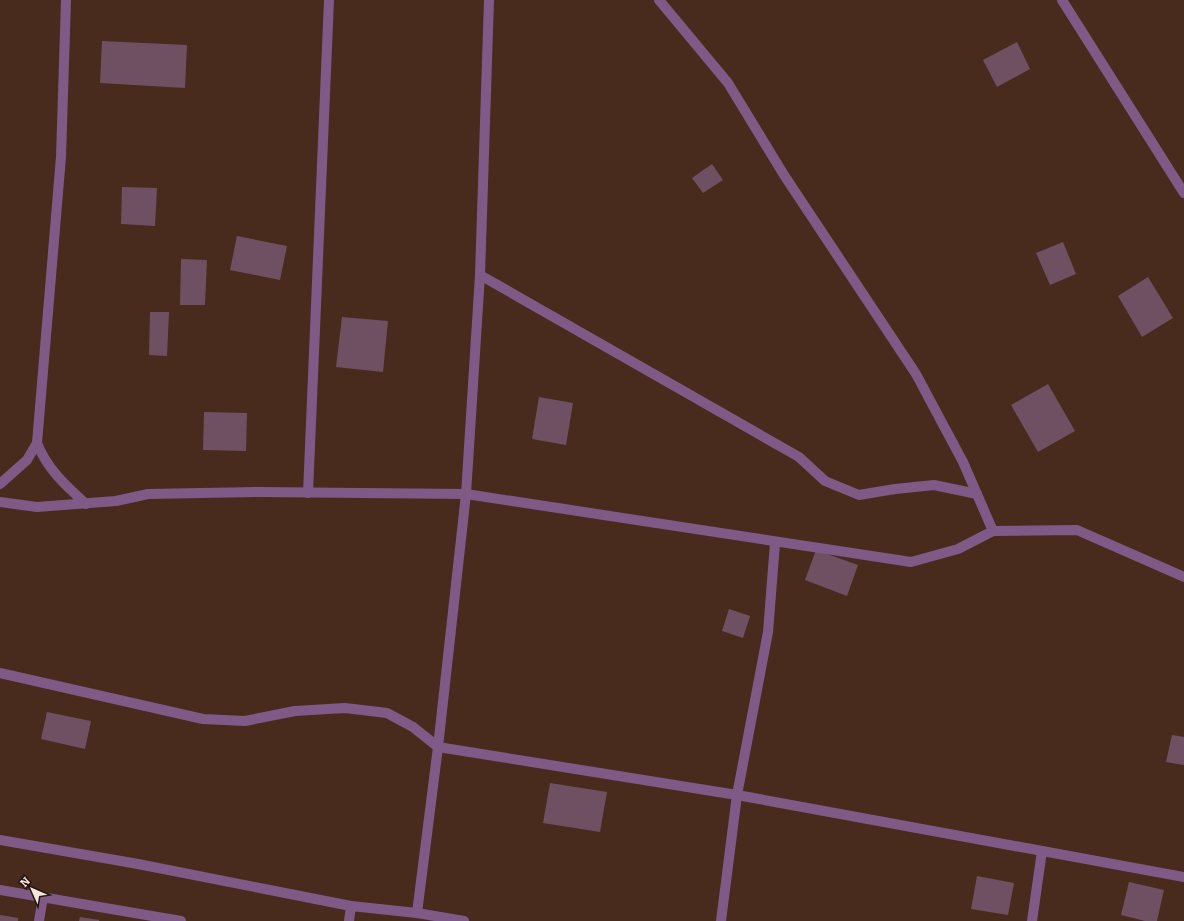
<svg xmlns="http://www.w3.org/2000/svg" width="1184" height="921" viewBox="0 0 1184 921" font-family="Bitter,serif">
<rect width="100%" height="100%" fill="#482b1c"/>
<g fill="#6f5063">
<polygon points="102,41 187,45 185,88 100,83"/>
<polygon points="1017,42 1030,69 997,87 983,60"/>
<polygon points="712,164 723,180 703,193 692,178"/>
<polygon points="122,187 157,188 155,226 121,224"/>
<polygon points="237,236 287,246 280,280 230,270"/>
<polygon points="1063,242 1076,274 1050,285 1036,253"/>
<polygon points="181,259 207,260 205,305 180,305"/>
<polygon points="1148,277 1173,318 1142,337 1118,296"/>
<polygon points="150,312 169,312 167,356 149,355"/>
<polygon points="342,317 388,321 383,372 336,367"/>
<polygon points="1048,384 1075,431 1038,452 1011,405"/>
<polygon points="539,397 573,403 566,445 532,439"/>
<polygon points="204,412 247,413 246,451 203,450"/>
<polygon points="816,550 858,565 847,596 805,580"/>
<polygon points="729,609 750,616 743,638 722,631"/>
<polygon points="47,712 91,721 85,749 41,739"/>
<polygon points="1172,735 1184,737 1184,765 1166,762"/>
<polygon points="550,783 607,792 600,832 543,823"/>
<polygon points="977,876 1014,883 1008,915 971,909"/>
<polygon points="1129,882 1164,890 1157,921 1145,921 1121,915"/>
<polygon points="0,915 18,918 18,921 0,921"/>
<polygon points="80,917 99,920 99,921 79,921"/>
</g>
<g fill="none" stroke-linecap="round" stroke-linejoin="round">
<g stroke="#7f5a87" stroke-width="10">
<path d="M66,0L61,157L37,443C47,469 66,486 86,504"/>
<polyline points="659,0 728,83 784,175 916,374 963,462 993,531"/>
<polyline points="1062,0 1184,193"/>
<polyline points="480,275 799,457 825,481 859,495 895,489 934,485 977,494"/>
<polyline points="0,484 27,460 37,443"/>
<polyline points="308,493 329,0"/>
<polyline points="0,502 37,507 116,501 148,494 258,492 466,494 911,562 958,549 993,531 1077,530 1184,577"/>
<polyline points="0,673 203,719 245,721 295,711 345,708 387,713 413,727 438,747 737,795 1184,877"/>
<polyline points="0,840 138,864 351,906 417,913 464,921"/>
<polyline points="0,890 181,921"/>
<polyline points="417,913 438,747 466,494 480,275 489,0"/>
<polyline points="39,921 43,897"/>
<polyline points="349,921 351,906"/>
<polyline points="721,921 737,795 768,632 775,543"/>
<polyline points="1032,921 1042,851"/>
</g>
</g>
<g transform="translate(32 889) rotate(315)" stroke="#241711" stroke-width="3" paint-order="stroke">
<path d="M0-3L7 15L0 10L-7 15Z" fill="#f8e5db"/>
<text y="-6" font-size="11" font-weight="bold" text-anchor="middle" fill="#f8e5db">N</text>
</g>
</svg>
